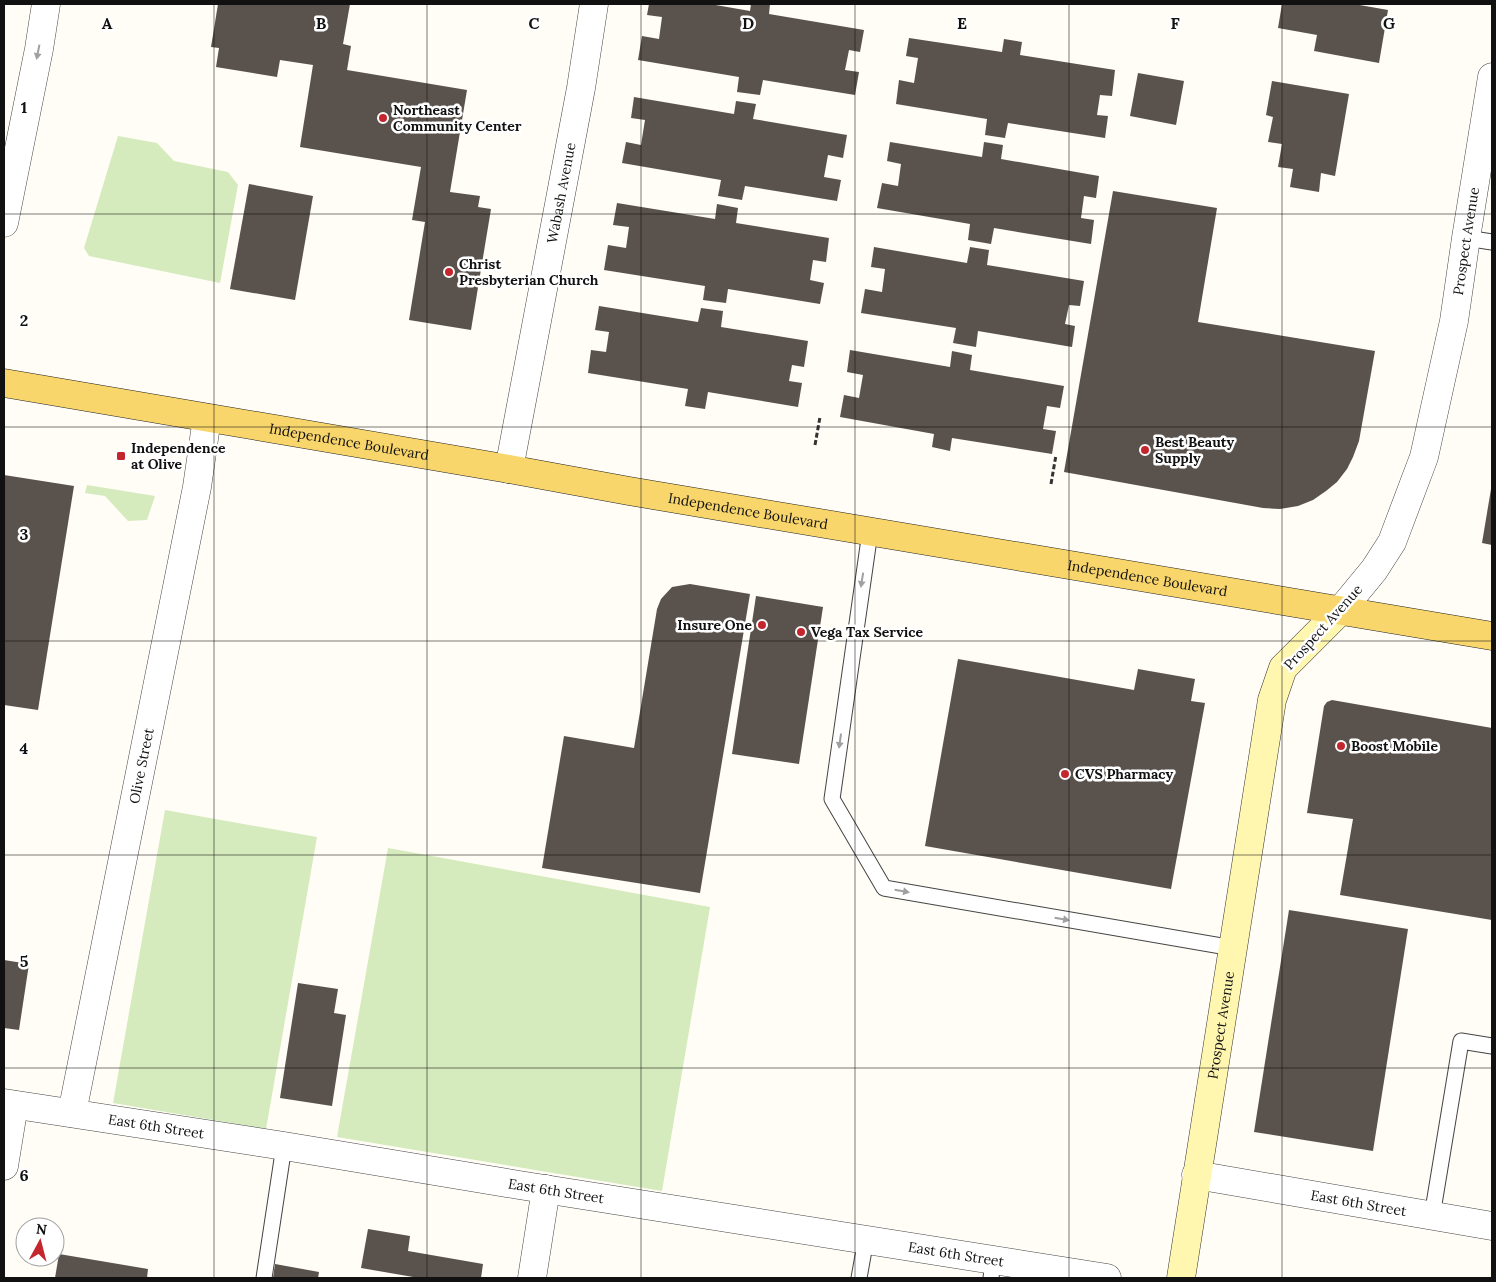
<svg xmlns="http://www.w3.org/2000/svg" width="1496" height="1282" viewBox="0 0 1496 1282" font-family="Lora,serif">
<rect width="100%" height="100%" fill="#fffdf5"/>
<g fill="#d5ebbd">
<polygon points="118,136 157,143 174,161 228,172 238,185 220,283 89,256 84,248"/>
<polygon points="87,485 155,496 147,520 128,521 105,496 85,493"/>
<polygon points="165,810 317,837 266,1129 113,1103"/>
<polygon points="388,848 710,907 662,1191 337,1137"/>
</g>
<g fill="#5a524d">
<polygon points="218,4 350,4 343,44 351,46 347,70 467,90 450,192 480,196 478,207 491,209 471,330 409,320 425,222 412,220 421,167 300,147 313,65 280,60 277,77 216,67 219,48 211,47"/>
<polygon points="649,4 710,4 750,11 751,4 770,4 769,14 864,30 860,52 849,50 845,70 859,72 855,95 763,80 760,95 737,92 739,77 638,60 642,36 659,39 662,17 647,15"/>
<polygon points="1282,4 1354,4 1388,10 1379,63 1314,51 1317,35 1278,28"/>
<polygon points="909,38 1002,52 1004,39 1022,42 1020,55 1115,70 1112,96 1100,95 1097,115 1108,116 1105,138 1008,123 1005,138 985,135 987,119 896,104 899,80 914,83 918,58 906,56"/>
<polygon points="1138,73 1184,81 1176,125 1130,116"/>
<polygon points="1272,81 1349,94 1335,176 1321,173 1319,192 1290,187 1293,169 1278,167 1282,144 1268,142 1273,117 1266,115"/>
<polygon points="634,97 734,114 736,101 756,104 753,119 847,135 843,158 828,155 824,177 841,180 837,201 745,186 742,200 718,196 721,180 622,163 626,142 641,145 645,120 631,118"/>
<polygon points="890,142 982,157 984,142 1003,145 1001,159 1099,176 1096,198 1084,196 1081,218 1094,220 1091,244 994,228 991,244 968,240 970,224 877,208 882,183 898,186 901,164 887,161"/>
<polygon points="249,184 313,196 295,300 230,289"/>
<polygon points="1113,191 1217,208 1198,322 1375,351 1359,441 1353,457 1347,469 1337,482 1326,491 1313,500 1298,506 1280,509 1263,508 1064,472"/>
<polygon points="617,203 715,219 717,204 738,208 736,223 829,238 826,262 813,260 810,280 824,283 820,304 728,289 726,303 703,300 705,286 604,270 608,245 626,248 629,227 613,225"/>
<polygon points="874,247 967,263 970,247 989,250 987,265 1084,281 1080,306 1069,305 1065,324 1075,326 1072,347 978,331 976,347 953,343 956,328 861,313 865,289 882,292 885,269 871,267"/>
<polygon points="599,306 698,322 701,308 723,311 721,327 808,341 804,367 792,365 789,381 802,383 798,407 708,392 705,409 685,406 688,389 588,373 591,350 606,352 609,332 595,330"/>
<polygon points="850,350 950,367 952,351 972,355 970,370 1064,386 1060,408 1047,406 1043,429 1056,431 1052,454 952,438 950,451 932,447 934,434 840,417 844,395 859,398 863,375 847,372"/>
<polygon points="4,475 74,486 38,710 4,705"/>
<polygon points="1491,489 1492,489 1492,545 1482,543"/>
<polygon points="690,584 750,594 700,893 542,868 564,736 634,748 657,609 661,599 672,587"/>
<polygon points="756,596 823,607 799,764 732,754"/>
<polygon points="958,659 1134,690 1138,669 1195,679 1191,701 1205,703 1171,889 925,846"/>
<polygon points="1332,700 1492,728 1492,920 1340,895 1353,819 1307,813 1324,706 1327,702"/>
<polygon points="1289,910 1408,929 1373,1151 1254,1132"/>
<polygon points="4,960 29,964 19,1030 4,1028"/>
<polygon points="298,983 338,989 334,1013 346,1015 332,1106 280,1098"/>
<polygon points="368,1229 410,1236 408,1251 483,1264 481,1278 419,1278 361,1268"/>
<polygon points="59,1254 148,1269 147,1278 55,1278"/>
<polygon points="275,1264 319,1272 318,1278 273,1278"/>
</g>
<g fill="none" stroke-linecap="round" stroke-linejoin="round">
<defs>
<g id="lane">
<polyline points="1466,238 1492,242"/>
<polyline points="870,532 832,799 884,888 1233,948"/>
<polyline points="1432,1216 1461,1041 1492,1046"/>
<polyline points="264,1278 284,1146"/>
<polyline points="859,1278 866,1239"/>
<polyline points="991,1278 993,1260"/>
</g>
<g id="street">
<polyline points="4,223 39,49 46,4"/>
<path id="s1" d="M509,469L581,88L594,4"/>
<path id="s2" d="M1341,610L1374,570L1392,542L1424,457L1454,321L1466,238L1492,77"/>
<path id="s3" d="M4,1103L284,1146L519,1185L1107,1278"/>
<path id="s4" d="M72,1113L197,487L207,418"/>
<polyline points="4,1166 14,1105"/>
<path id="s5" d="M1196,1175L1492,1226"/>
<polyline points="532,1278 546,1189"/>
</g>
<g id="secondary">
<path id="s6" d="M1181,1278L1272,700L1283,668L1341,610"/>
</g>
<g id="primary">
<path id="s7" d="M4,383L509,469L629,491L1492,636"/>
</g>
</defs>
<use href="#lane" stroke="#444" stroke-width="17"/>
<use href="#street" stroke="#444" stroke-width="29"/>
<use href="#secondary" stroke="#333" stroke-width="29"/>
<use href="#primary" stroke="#222" stroke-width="29"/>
<g stroke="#333" stroke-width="3" stroke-dasharray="5 2.5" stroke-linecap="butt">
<polyline points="1491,408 1492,408"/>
<polyline points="815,445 820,417"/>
<polyline points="1051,484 1056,455"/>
</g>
<use href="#lane" stroke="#fff" stroke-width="15"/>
<use href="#street" stroke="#fff" stroke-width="28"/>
<use href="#secondary" stroke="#fff6b0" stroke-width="28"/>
<use href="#primary" stroke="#f9d66b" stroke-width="28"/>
</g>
<defs><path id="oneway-solid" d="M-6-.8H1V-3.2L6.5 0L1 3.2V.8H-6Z" transform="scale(1.25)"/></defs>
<g fill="#a0a0a0">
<use href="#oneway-solid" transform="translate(38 52) rotate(101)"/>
<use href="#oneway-solid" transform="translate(862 580) rotate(99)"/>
<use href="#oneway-solid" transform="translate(840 741) rotate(98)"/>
<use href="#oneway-solid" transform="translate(902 891) rotate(10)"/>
<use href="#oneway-solid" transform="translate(1062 919) rotate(10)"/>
</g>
<path fill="none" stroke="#111" stroke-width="1" stroke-opacity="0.55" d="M214,4V1278M427,4V1278M641,4V1278M855,4V1278M1069,4V1278M1282,4V1278M4,214H1492M4,427H1492M4,641H1492M4,855H1492M4,1068H1492"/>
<g fill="#c4262e" stroke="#fff" stroke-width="2">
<circle cx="383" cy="118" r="5"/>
<circle cx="449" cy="272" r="5"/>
<circle cx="1145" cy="450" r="5"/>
<rect x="116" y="451" width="10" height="10" rx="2.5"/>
<circle cx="762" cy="625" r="5"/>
<circle cx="801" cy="632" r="5"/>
<circle cx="1341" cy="746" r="5"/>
<circle cx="1065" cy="774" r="5"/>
</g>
<g text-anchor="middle" stroke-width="5" stroke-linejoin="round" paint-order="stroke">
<g font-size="14" font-weight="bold" fill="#111" stroke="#fff" text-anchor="start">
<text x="393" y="115">Northeast<tspan x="393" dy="16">Community Center</tspan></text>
<text x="459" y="269">Christ<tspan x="459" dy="16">Presbyterian Church</tspan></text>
<text x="1155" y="447">Best Beauty<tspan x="1155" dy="16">Supply</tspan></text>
<text x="131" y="453">Independence<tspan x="131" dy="16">at Olive</tspan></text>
<text x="752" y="630" text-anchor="end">Insure One</text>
<text x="811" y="637">Vega Tax Service</text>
<text x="1351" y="751">Boost Mobile</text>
<text x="1075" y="779">CVS Pharmacy</text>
</g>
<g font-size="14" fill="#111" stroke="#fff">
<text dy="5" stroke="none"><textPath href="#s1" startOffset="281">Wabash Avenue</textPath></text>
<text dy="5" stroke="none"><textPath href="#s2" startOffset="396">Prospect Avenue</textPath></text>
<text dy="5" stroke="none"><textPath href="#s7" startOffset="350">Independence Boulevard</textPath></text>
<text dy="5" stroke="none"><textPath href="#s7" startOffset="755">Independence Boulevard</textPath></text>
<text dy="5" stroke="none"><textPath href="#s7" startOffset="1160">Independence Boulevard</textPath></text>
<text transform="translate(1323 627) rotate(-48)" y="5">Prospect Avenue</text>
<text dy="5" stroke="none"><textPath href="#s4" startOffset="354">Olive Street</textPath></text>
<text dy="5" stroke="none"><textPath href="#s6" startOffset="256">Prospect Avenue</textPath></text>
<text dy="5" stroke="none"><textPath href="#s3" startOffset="154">East 6th Street</textPath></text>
<text dy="5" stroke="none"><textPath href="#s3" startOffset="559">East 6th Street</textPath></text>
<text dy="5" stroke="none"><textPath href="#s5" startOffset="165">East 6th Street</textPath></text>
<text dy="5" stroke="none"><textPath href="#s3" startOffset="964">East 6th Street</textPath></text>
</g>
</g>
<g font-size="16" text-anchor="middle" font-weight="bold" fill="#111" stroke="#fff" stroke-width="5" stroke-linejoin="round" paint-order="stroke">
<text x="107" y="29">A</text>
<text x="321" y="29">B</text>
<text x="534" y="29">C</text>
<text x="748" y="29">D</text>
<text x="962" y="29">E</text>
<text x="1175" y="29">F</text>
<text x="1389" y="29">G</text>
<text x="24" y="113">1</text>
<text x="24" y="326">2</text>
<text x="24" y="540">3</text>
<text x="24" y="754">4</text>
<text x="24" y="967">5</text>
<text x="24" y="1181">6</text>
</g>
<rect width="1496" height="1282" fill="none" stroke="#111111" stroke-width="10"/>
<g transform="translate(40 1242) rotate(7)"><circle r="24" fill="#ffffff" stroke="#a0a0a0"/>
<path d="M0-4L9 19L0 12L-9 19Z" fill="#c4262e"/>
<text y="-8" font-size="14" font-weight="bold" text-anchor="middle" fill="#111111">N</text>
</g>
</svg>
